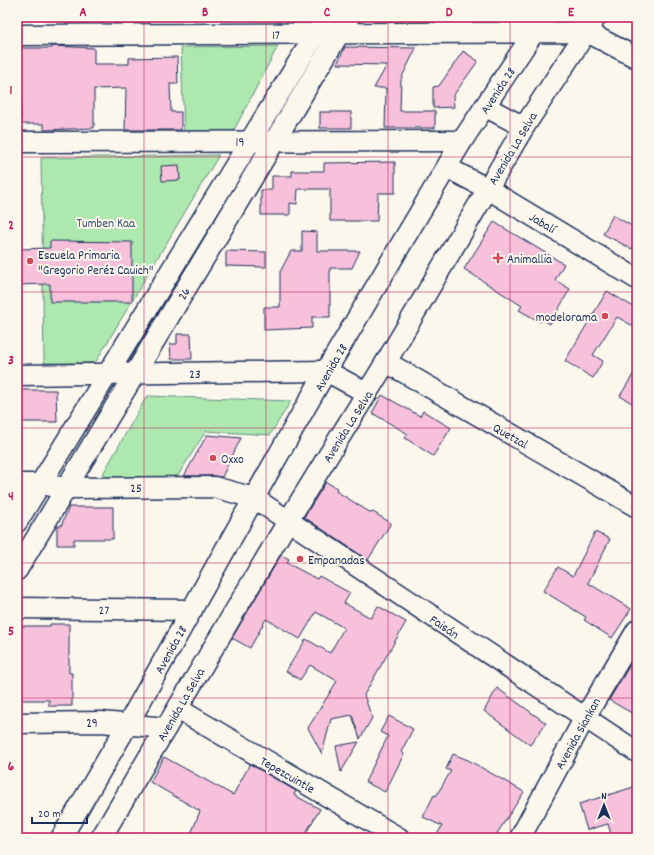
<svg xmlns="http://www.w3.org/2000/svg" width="654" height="855" viewBox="0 0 654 855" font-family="Dekko,sans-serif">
<rect width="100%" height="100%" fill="#fbf7ec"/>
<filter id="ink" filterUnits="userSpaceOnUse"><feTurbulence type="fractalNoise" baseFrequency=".025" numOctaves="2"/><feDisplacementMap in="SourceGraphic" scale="8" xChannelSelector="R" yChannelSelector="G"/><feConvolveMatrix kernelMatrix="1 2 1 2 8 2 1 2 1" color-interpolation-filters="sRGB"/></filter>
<g filter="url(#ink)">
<g fill="#ade8ae" stroke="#648c86">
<polygon points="375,17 515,17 512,23 370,24"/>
<polygon points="278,46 233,132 184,134 181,47"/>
<polygon points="219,155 95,363 44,363 41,158"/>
<polygon points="147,396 291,401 270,435 206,431 175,480 100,479"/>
</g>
<g fill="#f7c1db" stroke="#1b2f5e">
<polygon points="52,46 94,48 94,64 129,64 129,58 177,57 178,84 170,84 171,112 181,112 181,130 125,130 126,88 94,89 94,128 44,130 44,124 21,124 20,48 52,48"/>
<polygon points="345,47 416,48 401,79 400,111 435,111 435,128 385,128 386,88 374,88 387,65 337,64"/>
<polygon points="463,51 478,61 453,96 454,107 433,108 433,87 439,86"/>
<rect x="320" y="112" width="31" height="16"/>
<polygon points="395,162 395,193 378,193 377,221 330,221 330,189 298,189 297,204 290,203 290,215 261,215 261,190 272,190 272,176 292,176 292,171 324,171 324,163"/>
<polygon points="179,165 180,180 162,181 161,166"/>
<polygon points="613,215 637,229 637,238 632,249 603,234"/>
<polygon points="494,222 564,264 555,280 570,289 550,324 542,319 540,322 519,310 522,306 464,269"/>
<polygon points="302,231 317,232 317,251 360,251 352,268 330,268 330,317 312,317 312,328 264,330 264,307 280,307 280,272 291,251 302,251"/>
<polygon points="50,241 132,242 132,302 50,302 50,284 17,285 17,249 50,248"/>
<polygon points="226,251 266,252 266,267 226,266"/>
<polygon points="607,291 637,309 637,328 617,317 593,355 603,361 593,378 565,361"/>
<polygon points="177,334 191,334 192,359 171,359 170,344 177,344"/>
<polygon points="637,368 637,406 620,396"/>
<polygon points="21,390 56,390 57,422 21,422"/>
<polygon points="382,395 420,416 423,411 451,428 433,456 405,438 408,434 372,413"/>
<polygon points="207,435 241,438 222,477 214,476 184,476"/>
<polygon points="326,482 337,488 336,491 371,513 373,512 391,523 368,560 304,517"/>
<polygon points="69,507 113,507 113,539 74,539 74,545 57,545 57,526 61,526"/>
<polygon points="595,532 610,539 588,583 631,609 612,638 584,620 586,617 543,591 558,567 573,576"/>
<polygon points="281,555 289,559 287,563 317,579 319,576 350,593 344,603 371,618 378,606 406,622 364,695 372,718 360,739 352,715 331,719 322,754 308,728 337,681 310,665 300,680 286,671 306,639 330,653 344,628 316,612 300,639 266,619 250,648 232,638"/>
<polygon points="50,624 69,624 69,673 72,673 72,706 49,706 49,700 21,700 21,626 50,626"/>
<polygon points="637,653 637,716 609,700"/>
<polygon points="497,688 546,723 530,745 484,711"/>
<polygon points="389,716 413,729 401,752 404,754 385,792 365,782 388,736 380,732"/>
<polygon points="359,742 341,772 336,746"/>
<polygon points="453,754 468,760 524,792 494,838 435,838 442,826 423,817 434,795 436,796 451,771 446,769"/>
<polygon points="164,757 233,795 250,764 296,791 294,795 320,809 303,838 201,838 191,834 200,811 150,782"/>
<polygon points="637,786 637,838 612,838 608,824 587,830 579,804"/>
</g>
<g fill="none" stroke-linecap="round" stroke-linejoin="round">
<defs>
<g id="minor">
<polyline points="17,35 587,32 637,58"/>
<polyline points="486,107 524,127"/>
<polyline points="17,142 462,141"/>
<polyline points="448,168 488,189 637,279"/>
<polyline points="386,362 637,507"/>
<polyline points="17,375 326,371 367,393"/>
<polyline points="17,484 40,484 66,488 214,487 254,498 637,752"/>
<polyline points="17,522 326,17"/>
<polyline points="17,570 349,17"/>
<polyline points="17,608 192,610"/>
<polyline points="178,709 399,838"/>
<polyline points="17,723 101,722 166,728"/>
<polyline points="61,838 128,724 254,498 326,371 462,141 544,17"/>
<polyline points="101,838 288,521 386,362 524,127 596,17"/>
<polyline points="520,838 584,719 637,630"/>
</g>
</defs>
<use href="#minor" stroke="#1b2f5e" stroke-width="23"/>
<use href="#minor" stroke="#fbf7ec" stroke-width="20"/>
</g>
</g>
<path fill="none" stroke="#c2185b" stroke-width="1" stroke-opacity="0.55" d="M144,17V838M266,17V838M388,17V838M510,17V838M17,157H637M17,292H637M17,428H637M17,563H637M17,698H637"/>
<g fill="#d1495b" stroke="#fbf7ec" stroke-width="1.5">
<path d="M496 252h4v4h4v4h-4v4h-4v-4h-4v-4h4z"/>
<circle cx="30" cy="261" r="4"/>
<circle cx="605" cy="316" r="4"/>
<circle cx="213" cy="458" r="4"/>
<circle cx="300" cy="559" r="4"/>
</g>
<g text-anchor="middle" stroke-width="4" stroke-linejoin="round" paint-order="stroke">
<g font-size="13" fill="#1b2f5e" stroke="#fbf7ec">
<text transform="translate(276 34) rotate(-1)" y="5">17</text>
<text transform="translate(497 90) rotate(-57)" y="5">Avenida 28</text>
<text x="240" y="146">19</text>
<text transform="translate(512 148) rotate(-59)" y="5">Avenida La Selva</text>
<text transform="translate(543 222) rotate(31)" y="5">Jabalí</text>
<text transform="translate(183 293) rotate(-59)" y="5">26</text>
<text transform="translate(330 367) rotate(-60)" y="5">Avenida 28</text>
<text transform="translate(195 373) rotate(-1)" y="5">23</text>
<text transform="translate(347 426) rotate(-58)" y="5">Avenida La Selva</text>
<text transform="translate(511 435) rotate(30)" y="5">Quetzal</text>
<text transform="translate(136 487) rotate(-1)" y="5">25</text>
<text transform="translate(104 609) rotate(1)" y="5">27</text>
<text transform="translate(445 626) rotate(34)" y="5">Faisán</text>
<text transform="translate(170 649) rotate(-61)" y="5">Avenida 28</text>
<text transform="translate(180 704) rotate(-60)" y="5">Avenida La Selva</text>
<text x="92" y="727">29</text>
<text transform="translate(577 733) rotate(-61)" y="5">Avenida Siankan</text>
<text transform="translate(288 774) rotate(30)" y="5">Tepezcuintle</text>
</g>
<g font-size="13" fill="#38546e" stroke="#fbf7ec">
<text x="106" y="227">Tumben Kaa</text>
</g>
<g font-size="13" fill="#1b2f5e" stroke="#fbf7ec" text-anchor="start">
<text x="38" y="259">Escuela Primaria<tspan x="38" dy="15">"Gregorio Peréz Cauich"</tspan></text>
<text x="507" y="263">Animallia</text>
<text x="597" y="321" text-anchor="end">modelorama</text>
<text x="221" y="463">Oxxo</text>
<text x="308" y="564">Empanadas</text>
</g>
</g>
<rect width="654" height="855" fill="none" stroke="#fbf7ec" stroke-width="44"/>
<g transform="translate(604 805)" stroke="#fbf7ec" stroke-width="3" paint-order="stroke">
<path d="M0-3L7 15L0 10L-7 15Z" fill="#1b2f5e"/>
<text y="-6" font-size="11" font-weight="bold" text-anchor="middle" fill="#1b2f5e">N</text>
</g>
<path d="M32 817v6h55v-6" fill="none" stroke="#1b2f5e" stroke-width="2"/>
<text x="38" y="817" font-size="12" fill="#1b2f5e" stroke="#fbf7ec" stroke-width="3" paint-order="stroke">20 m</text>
<rect x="22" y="22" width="610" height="811" fill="none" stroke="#c2185b" stroke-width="1.5"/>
<g font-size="13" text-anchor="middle" font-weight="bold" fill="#c2185b">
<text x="83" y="16">A</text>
<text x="205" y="16">B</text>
<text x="327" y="16">C</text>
<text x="449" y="16">D</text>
<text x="571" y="16">E</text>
<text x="11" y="94">1</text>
<text x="11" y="229">2</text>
<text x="11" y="364">3</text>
<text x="11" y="500">4</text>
<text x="11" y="635">5</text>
<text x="11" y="770">6</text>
</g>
</svg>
